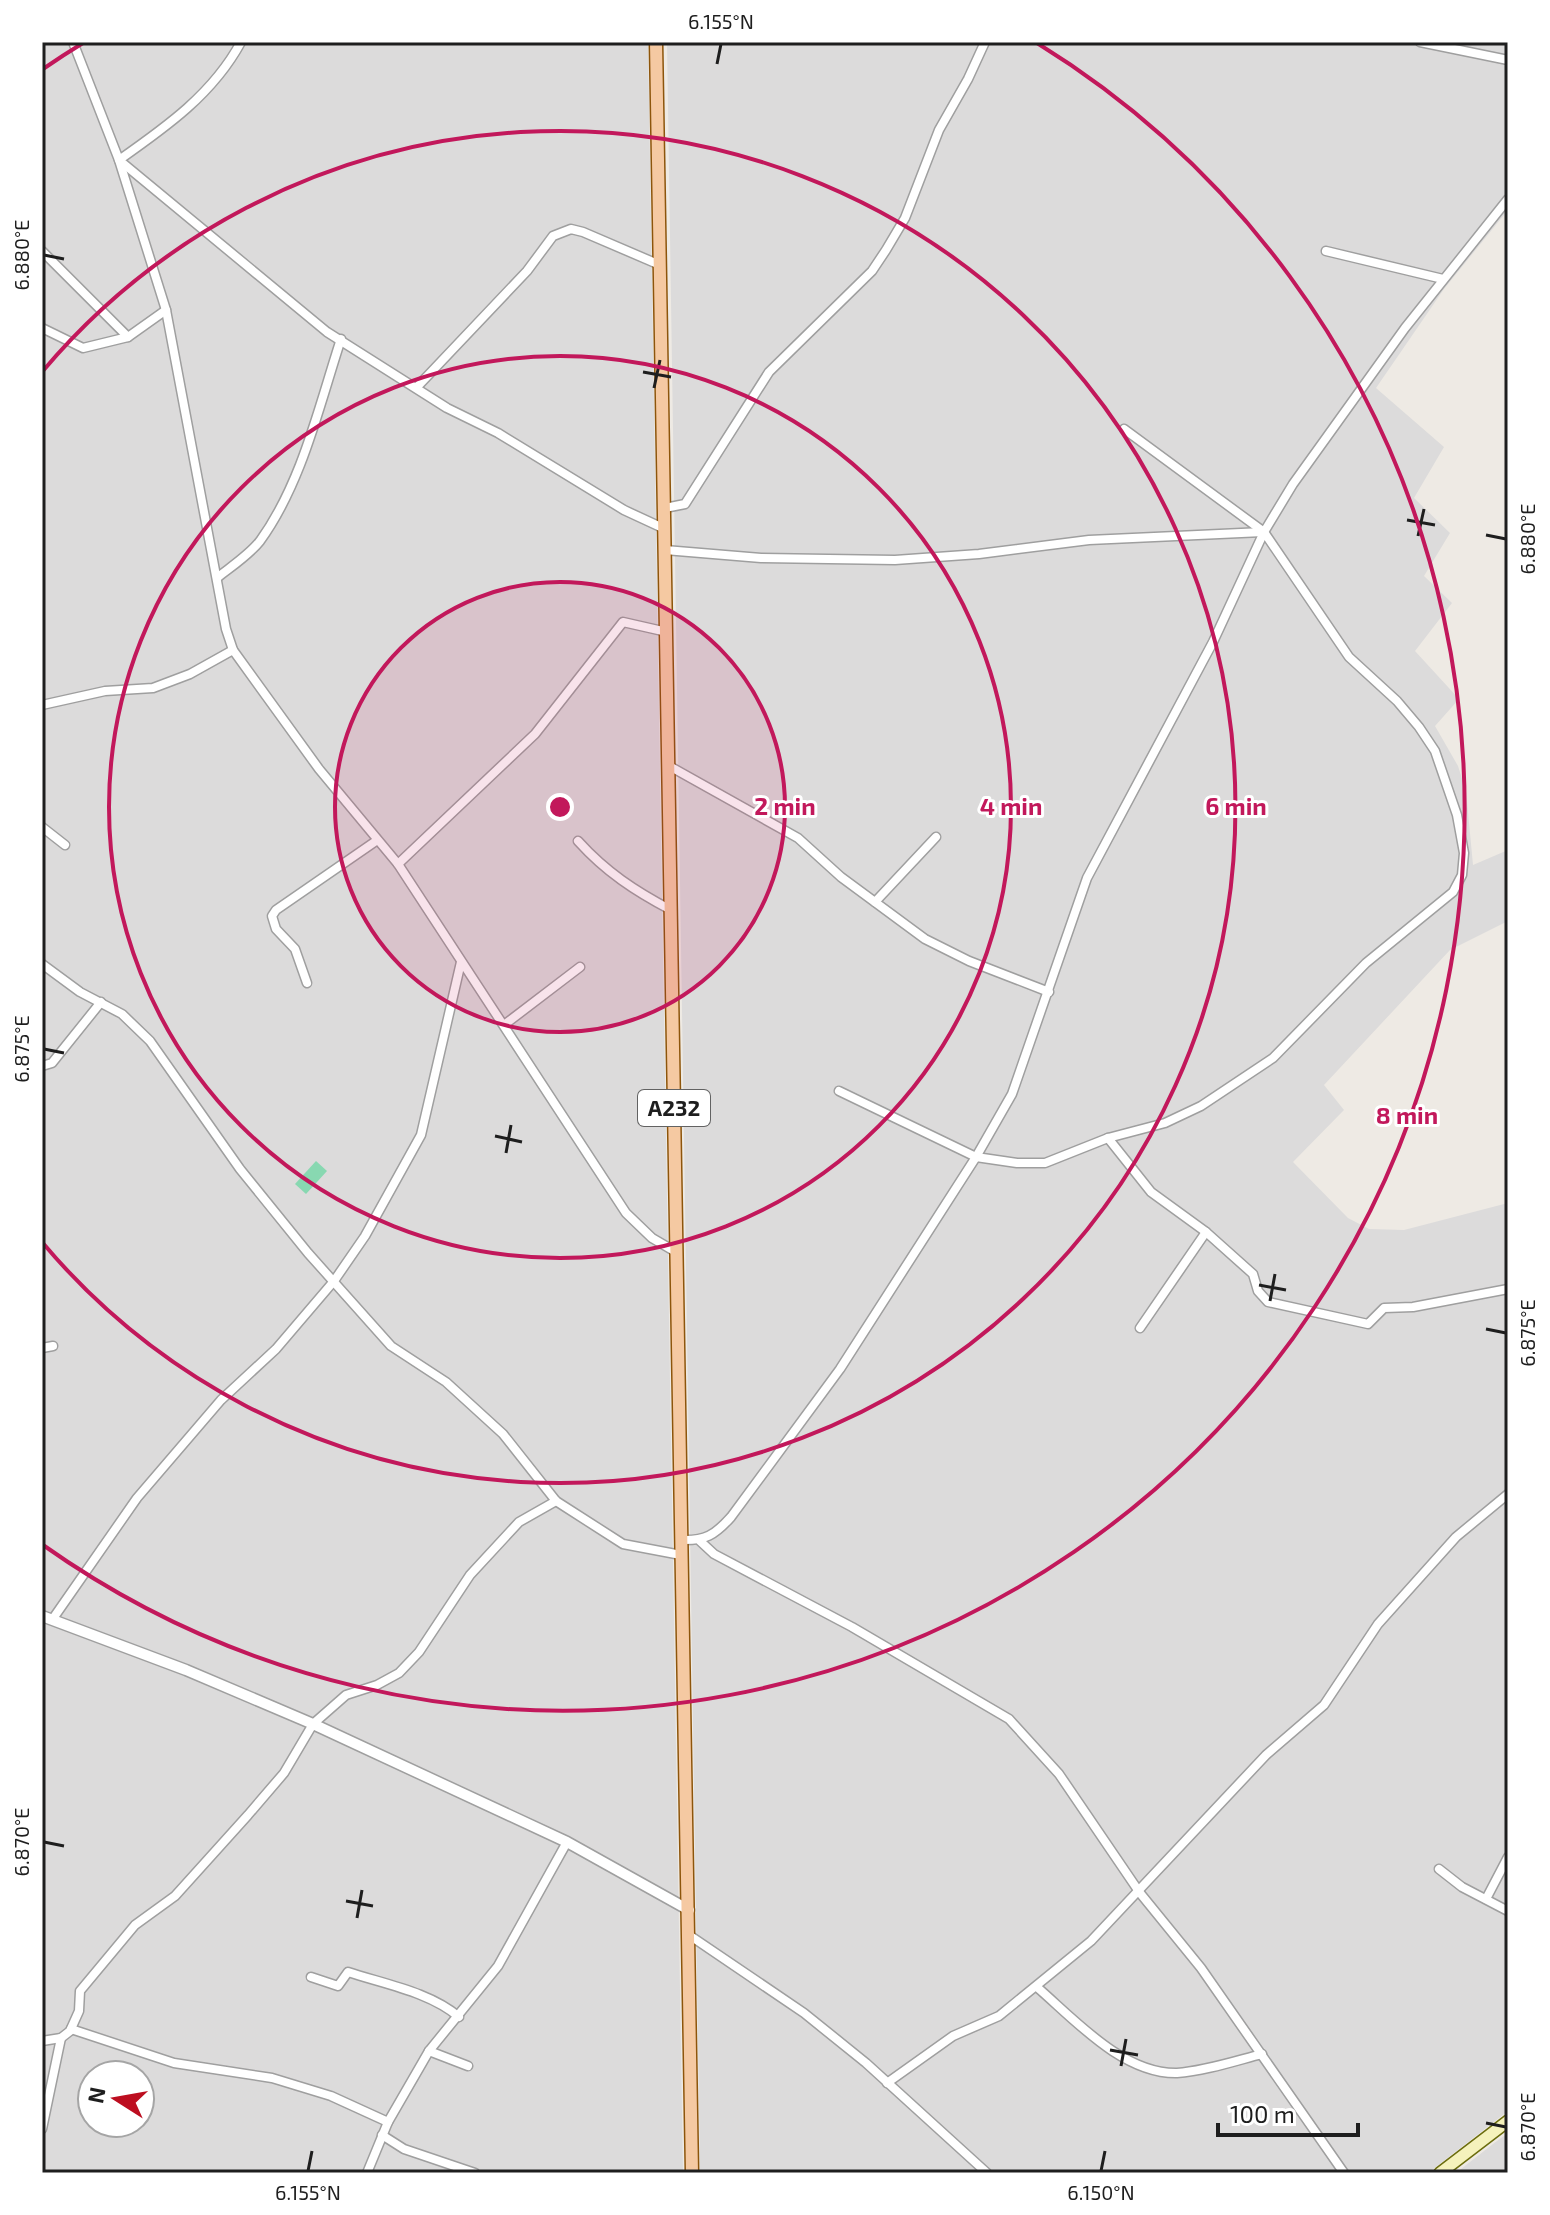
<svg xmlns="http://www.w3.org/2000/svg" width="1550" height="2215" viewBox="0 0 1550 2215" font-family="'Exo 2',sans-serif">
<rect width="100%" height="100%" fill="#eeeae4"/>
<g fill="#dcdbdb" fill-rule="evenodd">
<path d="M42,42H648L683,2173H42ZM92,2075H140V2123H92Z"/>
<polygon points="667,42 1508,42 1508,210 1444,289 1376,388 1444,447 1414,498 1450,533 1424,576 1452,603 1415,651 1459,699 1435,726 1458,766 1466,791 1473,865 1508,850 1508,921 1450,950 1324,1085 1344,1110 1293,1162 1348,1218 1369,1229 1404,1230 1508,1203 1508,2111 1428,2173 700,2173"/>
<polygon points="1508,2133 1508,2173 1456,2173 1493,2144"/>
</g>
<polygon fill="#88d8b1" points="316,1161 327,1171 306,1194 295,1184"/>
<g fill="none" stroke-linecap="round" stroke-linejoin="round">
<defs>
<g id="minor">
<polyline points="73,42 119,160 166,310 226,629 233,650 319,769 398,864 626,1213 652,1238 676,1252"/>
<path d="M241,42C213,94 166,127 119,160L327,332L447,408L498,433L624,510L665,529"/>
<polyline points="1420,42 1508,60"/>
<polyline points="42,251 128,337"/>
<polyline points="1326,251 1443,279"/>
<polyline points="42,328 83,348 128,337 166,310"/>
<polyline points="417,387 527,271 553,236 571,229 583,232 660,265"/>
<polyline points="665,508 685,504 769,372 872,271 886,250 905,218 939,130 968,79 985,42"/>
<polyline points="665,550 761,558 895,560 979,554 1089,540 1263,532"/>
<path d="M218,577C232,566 249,555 260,541C302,483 319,406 341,339"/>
<polyline points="42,705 105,691 153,688 190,674 233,650"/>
<polyline points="671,767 798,838 841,877 925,939 969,961 1049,992"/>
<polyline points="42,827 65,845"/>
<path d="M578,841C606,872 635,891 671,910"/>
<polyline points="398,864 535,734 623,622 667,632"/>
<polyline points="875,902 936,837"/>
<polyline points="42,964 80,992 122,1014 150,1041 240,1169 308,1253 391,1346 446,1382 503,1434 556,1501 623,1544 681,1555"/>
<polyline points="307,983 295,949 276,929 272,916 276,910 376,841"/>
<polyline points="504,1025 580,967"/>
<polyline points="42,1066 52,1063 101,1002"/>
<polyline points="839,1091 976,1157 1017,1163 1045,1163 1108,1138 1165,1123 1201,1106 1273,1058 1366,963 1453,892 1462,875 1464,853 1457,815 1435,751 1419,727 1397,701 1349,657 1264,532 1124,429"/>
<polyline points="1108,1138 1151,1192 1206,1232 1253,1274 1258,1291 1268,1302 1368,1324 1384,1308 1413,1307 1508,1289"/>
<polyline points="1140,1328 1206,1232"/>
<polyline points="42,1348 53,1346"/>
<path d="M681,1540C705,1541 715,1535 731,1517L840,1369L976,1157L1012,1094L1087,878L1213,642L1264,532L1293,484L1405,328L1508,199"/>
<polyline points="700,1541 714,1554 852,1627 1009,1719 1059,1774 1140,1893 1201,1968 1344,2173"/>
<polyline points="52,1620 137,1498 221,1400 276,1349 334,1281 365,1236 421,1135 461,962"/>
<polyline points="1439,1869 1462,1887 1508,1911"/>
<polyline points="1486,1899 1508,1857"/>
<polyline points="689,1935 804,2013 866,2063 987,2173"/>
<path d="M311,1977L338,1986L348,1972C384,1984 430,1992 459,2017"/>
<path d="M1038,1988C1075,2020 1123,2074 1177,2073C1205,2071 1235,2061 1262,2054"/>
<polyline points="71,2029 174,2063 272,2078 331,2096 388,2122"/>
<polyline points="42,2041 61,2038 70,2031 79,2011 80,1991 135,1925 175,1896 248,1815 284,1773 313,1724 346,1695 377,1685 399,1673 419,1652 470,1575 519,1522 556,1501"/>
<polyline points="429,2051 468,2066"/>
<polyline points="887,2083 953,2036 999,2016 1091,1941 1266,1755 1324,1705 1378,1624 1456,1537 1508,1494"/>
<polyline points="42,2129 61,2038"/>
<polyline points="382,2135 404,2149 475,2173"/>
<polyline points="367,2173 388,2122 429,2051 498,1966 567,1842"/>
</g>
<polyline id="tertiary" points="42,1616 186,1670 313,1724 567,1842 689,1910"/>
<polyline id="secondary" points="1440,2173 1508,2121"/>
<polyline id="primary" points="656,42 692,2173"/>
</defs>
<use href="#minor" stroke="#9f9f9f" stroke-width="11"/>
<use href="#tertiary" stroke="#9f9f9f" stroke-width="13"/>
<use href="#secondary" stroke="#6c6d0d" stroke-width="14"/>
<use href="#primary" stroke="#8d550b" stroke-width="15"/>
<use href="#minor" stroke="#fff" stroke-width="8"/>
<use href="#tertiary" stroke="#fff" stroke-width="10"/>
<use href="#secondary" stroke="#f5f2bc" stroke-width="11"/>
<use href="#primary" stroke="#f5c9a2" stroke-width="12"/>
</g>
<path fill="none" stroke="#1e1e1e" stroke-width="3" d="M717,64L721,44M44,255L64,259M643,372L671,377M654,388L660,360M1407,520L1435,525M1486,535L1506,539M1418,536L1424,509M44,1049L64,1053M495,1136L522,1142M506,1153L511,1125M1259,1285L1286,1290M1270,1301L1275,1274M1486,1329L1506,1333M44,1842L64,1846M346,1901L373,1906M357,1918L362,1890M1110,2050L1138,2055M1121,2066L1126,2039M1486,2123L1506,2127M308,2171L312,2151M1101,2171L1105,2151"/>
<circle cx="560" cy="807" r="225" fill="#c2185b" fill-opacity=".12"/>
<g fill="none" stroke="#c2185b" stroke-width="4">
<circle cx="560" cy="807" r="225"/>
<circle cx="560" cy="807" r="451"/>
<path d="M42 372A676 676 0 1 1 42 1242"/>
<path d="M43 69A901 901 0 0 1 83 43M1037 43A901 901 0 1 1 43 1545"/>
</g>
<g text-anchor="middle" stroke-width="6" stroke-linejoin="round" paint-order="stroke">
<rect fill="#fff" stroke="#626262" stroke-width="2" x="638" y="1090" width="72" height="36" rx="6"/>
<g font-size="22" font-weight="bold" fill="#1e1e1e">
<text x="674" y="1116">A232</text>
</g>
</g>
<circle cx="560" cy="807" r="12" fill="#c2185b" stroke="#fff" stroke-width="4"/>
<g font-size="24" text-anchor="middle" font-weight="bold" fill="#c2185b" stroke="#fff" stroke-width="6" stroke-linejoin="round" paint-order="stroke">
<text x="785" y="815">2 min</text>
<text x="1011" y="815">4 min</text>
<text x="1236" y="815">6 min</text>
<text x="1407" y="1124">8 min</text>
</g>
<rect width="1550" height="2215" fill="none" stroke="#ffffff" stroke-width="88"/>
<g transform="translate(116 2099) rotate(281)"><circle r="38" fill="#ffffff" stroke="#a5a5a5" stroke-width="2"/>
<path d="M0-6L14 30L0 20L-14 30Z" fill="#bd0e20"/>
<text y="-12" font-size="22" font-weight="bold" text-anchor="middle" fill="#1e1e1e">N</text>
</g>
<path d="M1218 2123v12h140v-12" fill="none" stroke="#1e1e1e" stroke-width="4"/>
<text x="1230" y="2123" font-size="24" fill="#1e1e1e" stroke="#ffffff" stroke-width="6" paint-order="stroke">100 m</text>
<rect x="44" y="44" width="1462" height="2127" fill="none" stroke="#1e1e1e" stroke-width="3"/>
<g font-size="20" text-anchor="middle" fill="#1e1e1e">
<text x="721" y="29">6.155°N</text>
<text transform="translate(22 255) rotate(-90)" y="7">6.880°E</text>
<text transform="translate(1528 539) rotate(-90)" y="7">6.880°E</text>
<text transform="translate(22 1049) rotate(-90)" y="7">6.875°E</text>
<text transform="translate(1528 1333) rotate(-90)" y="7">6.875°E</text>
<text transform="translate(22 1842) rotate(-90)" y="7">6.870°E</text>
<text transform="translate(1528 2127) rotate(-90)" y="7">6.870°E</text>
<text x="308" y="2200">6.155°N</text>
<text x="1101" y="2200">6.150°N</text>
</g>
</svg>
